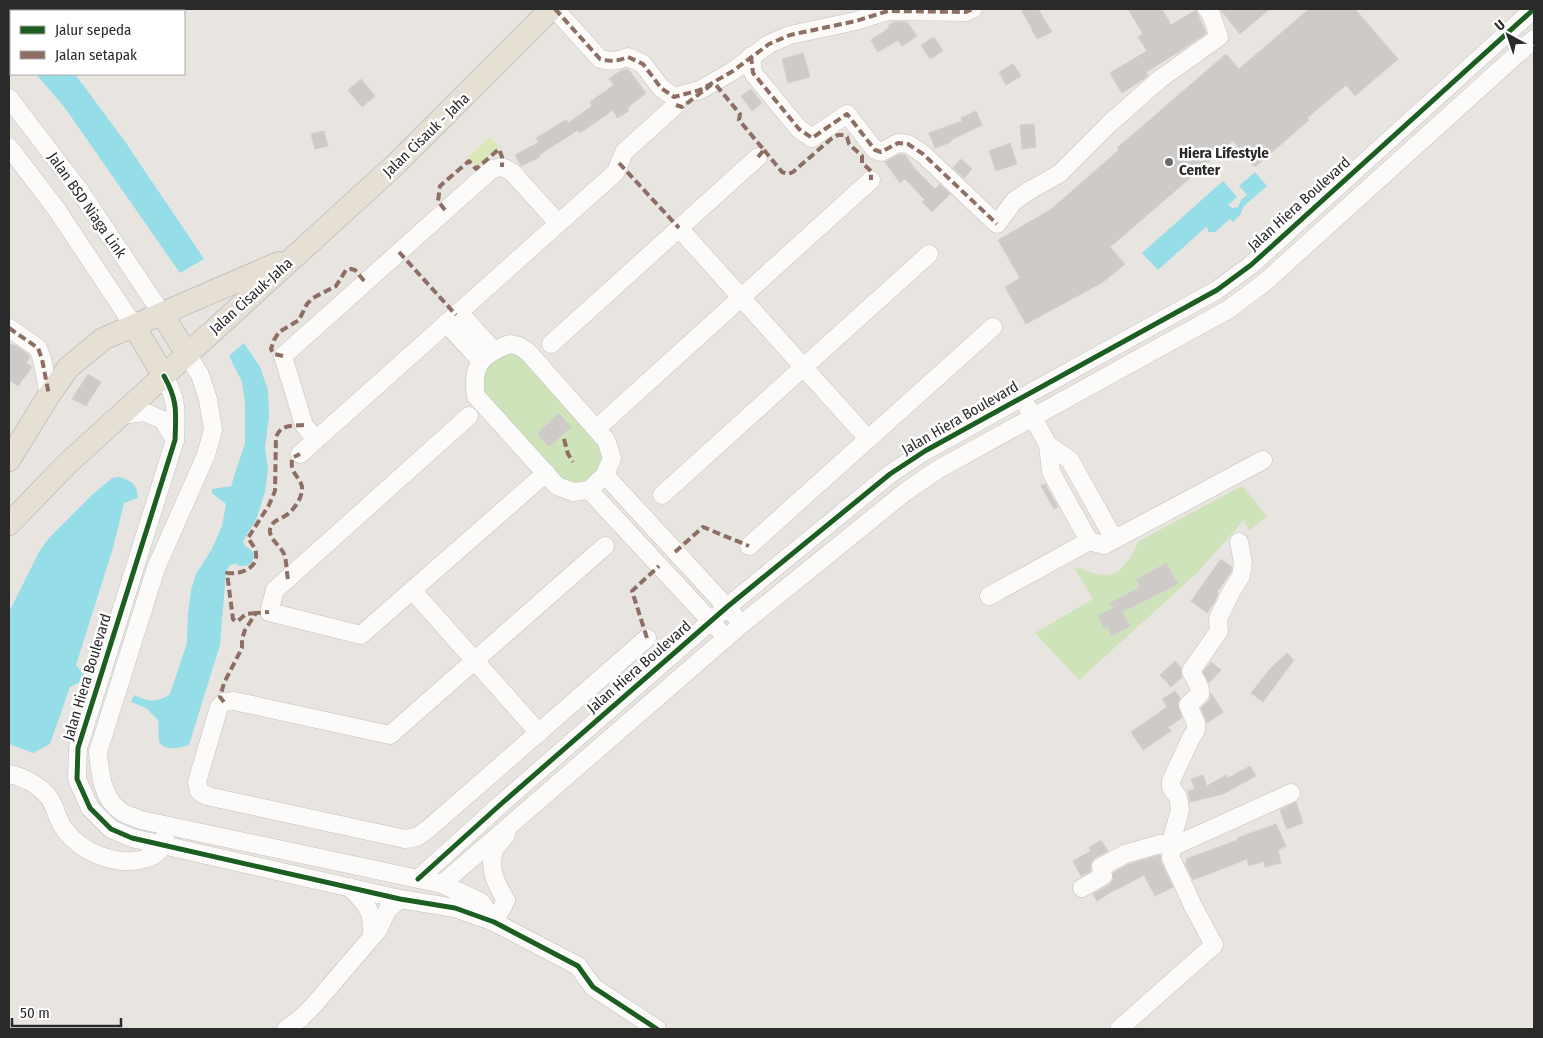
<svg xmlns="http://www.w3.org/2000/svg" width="1543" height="1038" viewBox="0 0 1543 1038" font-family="'Fira Sans Condensed',sans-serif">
<rect width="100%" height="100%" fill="#e8e4e0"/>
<g fill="#cfe3ba">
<path d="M513,351L524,357L595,438L605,455C595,481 589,487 560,480L484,394C483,390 481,383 481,378C483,362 501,356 513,351Z"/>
<path d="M1242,486L1267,516L1249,531L1244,520L1198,572L1079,680L1035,633L1093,599L1074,567C1083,569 1098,576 1106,575C1123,575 1132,554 1139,541Z"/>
</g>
<polygon fill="#dbe7b7" points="490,137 499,147 477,166 468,157"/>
<g fill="#95dee8">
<polygon points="36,74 75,74 126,143 204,259 180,273 65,108"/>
<polygon points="1255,172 1267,186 1244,206 1240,215 1233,222 1230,219 1215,232 1208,232 1207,226 1158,270 1142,253 1223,181 1237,197 1228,205 1232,208 1238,207 1241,200 1247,195 1239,186"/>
<path d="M244,343L260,367L268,390L269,416L265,448L268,469L265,492L256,520L243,541L244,545C246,547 249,548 251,550C258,556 251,567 242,566C237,566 239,564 234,564C229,564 228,569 226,572L220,645L189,745C181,748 163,752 159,741C158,735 159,726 158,720L146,708L131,702L134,695C148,701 156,704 170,694L187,643L188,613L191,590L196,574L212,549L222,526L226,504L212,493V489L231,486L245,443V403L242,382L229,356Z"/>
<path d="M118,477C132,480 137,484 138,498L124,503L113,548L76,665L84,675L81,682L70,687L50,744L33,753L9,744V612L39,552L48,539L93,494L112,478Z"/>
</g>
<g fill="#cdcac7" stroke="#d3d0cc">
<polygon points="1021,9 1038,9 1052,32 1037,39"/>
<polygon points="1128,9 1162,9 1171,25 1196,10 1206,33 1183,49 1146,72 1148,76 1122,93 1110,73 1147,51 1138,37 1143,34"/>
<polygon points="1220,9 1270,9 1240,34"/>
<polygon points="1309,9 1355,9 1398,59 1355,96 1346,85 1307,118 1309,120 1255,167 1233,141 1110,247 1125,264 1103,282 1026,324 1005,287 1020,278 998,240 1050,210 1119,150 1117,148 1226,54 1239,69"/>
<polygon points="893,22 907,22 917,36 902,46 898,40 878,52 871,40 889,28 888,26"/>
<polygon points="934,37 943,51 930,59 921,45"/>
<polygon points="803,53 810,77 788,83 782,59"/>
<polygon points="1013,64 1021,76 1006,85 999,72"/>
<polygon points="628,69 646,93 627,108 629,111 617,118 613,110 580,133 578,130 539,155 540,157 521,166 515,155 539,142 536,138 566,120 568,123 592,106 590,102 614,85 609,79 620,71"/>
<polygon points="361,79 375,96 362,107 348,90"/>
<polygon points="751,89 762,103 752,111 741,96"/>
<polygon points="976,111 982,125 951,140 951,142 935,148 929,133 962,121 961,118"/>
<polygon points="1034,124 1036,147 1022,149 1020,125"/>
<polygon points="324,131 328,146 315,149 311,134"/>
<polygon points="1010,143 1017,164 996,171 989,151"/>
<polygon points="900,154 905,155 915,169 935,189 940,184 950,194 932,212 922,202 925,200 905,179 900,183 885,162"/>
<polygon points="961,159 972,169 964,178 953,168"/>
<polygon points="9,344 17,346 29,355 30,357 26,363 32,367 18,386 9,380"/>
<polygon points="88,374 101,382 86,406 72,399"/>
<polygon points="559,413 571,427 549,447 537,434"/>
<polygon points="1045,484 1058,507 1054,509 1041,486"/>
<polygon points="1221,559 1232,567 1231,572 1217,592 1218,594 1214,603 1207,613 1191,601"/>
<polygon points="1166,563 1178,584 1122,612 1130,626 1112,636 1107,627 1104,629 1098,616 1113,608 1110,603 1140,587 1136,580"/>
<polygon points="1287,653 1294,660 1263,702 1251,693 1271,668"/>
<polygon points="1175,661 1181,668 1182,677 1171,687 1160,675"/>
<polygon points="1211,662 1221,670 1209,683 1203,672"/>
<polygon points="1175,691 1180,698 1178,703 1182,718 1168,727 1171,731 1143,750 1131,732 1167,707 1162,699"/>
<polygon points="1211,693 1223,712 1207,723 1201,708 1210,699"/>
<polygon points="1250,766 1256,776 1223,794 1190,802 1188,791 1195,789 1191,779 1203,775 1207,786 1226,775 1228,778"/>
<polygon points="1296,802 1303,823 1287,829 1280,810"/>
<polygon points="1276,824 1286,846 1278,850 1281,863 1265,867 1264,861 1249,866 1247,859 1193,880 1185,863 1187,862 1186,859 1238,840 1237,838"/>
<polygon points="1101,840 1108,851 1095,858 1091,863 1091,871 1081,876 1073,861 1091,851 1089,848"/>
<polygon points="1160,855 1161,862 1173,887 1155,896 1144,875 1116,890 1116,889 1097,901 1093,894 1109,885 1113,880 1113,873 1129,864"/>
</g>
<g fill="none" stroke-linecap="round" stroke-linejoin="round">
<defs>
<g id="minor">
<path d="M555,9L600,59C611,62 618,61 628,57L643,64L661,88L674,97L700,90L733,71L769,44L790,35L856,21L888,11L966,12L973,9"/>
<polyline points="751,56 753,73 799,129 812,138 847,114 875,150 881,152 898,143 908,144 923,154 997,224 1014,201 1032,189 1059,174 1109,124 1160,79 1219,37 1211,14 1207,9"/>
<polyline points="9,98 80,191 162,314"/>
<polyline points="9,147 57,210 134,326"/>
<polyline points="679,228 868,439"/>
<polyline points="459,312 493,350"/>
<polyline points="446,323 481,361"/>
<polyline points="9,328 38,348 42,359 49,395"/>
<path d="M510,344L519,346L528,352L606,440L612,458L605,475L589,490L573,492L557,486L476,396C471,365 482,354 510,344Z"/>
<polyline points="551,344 758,157"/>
<path d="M187,354L200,375L208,399L213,430L206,455L156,568L98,752C100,774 102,799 122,812C128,816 135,817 141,820L442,884L481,902L494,922"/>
<path d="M164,376C178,401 176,412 175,440L78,748L77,779L90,808L111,829L132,838L400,899L455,908L494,922L578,966L593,987L657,1029"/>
<polyline points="1028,408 1048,445 1051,472 1089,541"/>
<polyline points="121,415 144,412 163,420 175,440"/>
<polyline points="469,416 275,590 269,612 361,635 546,473"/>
<polyline points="596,429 871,180"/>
<polyline points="316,440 304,425 283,356 492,169 502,167 512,172 558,223"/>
<polyline points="1048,445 1070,460 1114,539"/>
<polyline points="300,454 616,172 624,152 676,105"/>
<polyline points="605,475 734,615"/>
<polyline points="589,490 718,629"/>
<polyline points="662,495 929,254"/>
<polyline points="605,546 390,735 234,701 224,702 219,707 197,782 199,791 207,796 405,839 417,837 428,829 647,638"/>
<polyline points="749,546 993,327"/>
<polyline points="412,590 539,733"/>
<polyline points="989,596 1089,541 1104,545 1263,460"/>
<path d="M9,774C24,777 38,785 48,796C56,806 57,821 65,830C81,852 113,865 140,860C154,857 162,852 165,836"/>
<polyline points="418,879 501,804 727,607 890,474 925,451 1217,290 1251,265 1534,9"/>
<polyline points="442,884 742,624 905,492 937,470 1229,309 1265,282 1534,39"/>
<path d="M349,887C368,905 373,910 372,937"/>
<polyline points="1082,888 1103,876 1101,867 1125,854 1160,844 1172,847 1291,793"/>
<path d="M494,922L506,900C497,886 488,869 494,851C496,846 502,840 506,835"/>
<polyline points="286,1029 301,1018 313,1006 378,930 388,909 400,899"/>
<path d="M1119,1029L1214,945L1193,906L1171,858L1172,839L1180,810L1178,797L1171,787V781L1191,738L1196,730V723L1188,705L1200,694C1201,685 1194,679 1191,671L1219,631L1218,619L1231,592L1241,576L1243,562L1239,542"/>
</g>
<g id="major">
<polyline points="162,314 187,354"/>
<polyline points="134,326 164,376"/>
<polyline points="9,460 49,395 68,368 103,339 279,263"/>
<polyline points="9,524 67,464 396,164 551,9"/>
</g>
</defs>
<use href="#minor" stroke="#c2c1c1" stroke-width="19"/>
<use href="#major" stroke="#c4c3c1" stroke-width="24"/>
<use href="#minor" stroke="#fcfbfa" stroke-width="18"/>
<use href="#major" stroke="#e5dfd4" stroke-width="22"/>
<g stroke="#8d6e63" stroke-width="4" stroke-dasharray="8 4" stroke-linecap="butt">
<path d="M555,9L600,59C611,62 618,61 628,57L643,64L661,88L674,97L700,90L733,71L769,44L790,35L856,21L888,11L966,12L973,9"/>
<polyline points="751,56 753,73 799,129 812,138 847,114 875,150 881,152 898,143 908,144 923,154 997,224"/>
<polyline points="676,105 682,107 711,85 716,85 740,114 739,120 764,150 758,157"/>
<polyline points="764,150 782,172 788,174 793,172 831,139 838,135 844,135 847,137 849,144 862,156 862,163 871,171 871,180"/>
<polyline points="619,163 679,228"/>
<polyline points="445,210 438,201 440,186 469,161 476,169 499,149 502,157 502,167"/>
<polyline points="399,252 456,315"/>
<polyline points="9,328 38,348 42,359 49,395"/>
<polyline points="283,356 274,354 271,349 274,340 279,332 299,320 307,304 313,298 336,286 346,270 351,269 355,270 365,282"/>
<polyline points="564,439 568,454 573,462"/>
<polyline points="675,552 703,527 749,546"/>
<path d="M288,579C286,570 287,559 283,552C279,545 271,540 270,532C269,522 278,520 285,516C292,512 299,502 301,495C305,482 297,480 293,470C291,466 292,462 292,458L300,454"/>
<path d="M256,613L246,614L238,621H235L233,619L227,573C242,575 261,567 255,549C253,545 250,541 248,538L269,505L275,491L276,437C281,424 292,426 304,425"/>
<polyline points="647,638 632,591 659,566"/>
<polyline points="224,702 220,697 224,683 242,648 242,639 245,630 256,613 269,612"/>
</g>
<defs>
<g id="cycleway">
<path d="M164,376C178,401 176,412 175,440L78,748L77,779L90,808L111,829L132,838L400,899L455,908L494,922L578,966L593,987L657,1029"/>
<polyline points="418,879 501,804 727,607 890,474 925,451 1217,290 1251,265 1534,9"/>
</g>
</defs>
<use href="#cycleway" stroke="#fff" stroke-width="8"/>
<use href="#cycleway" stroke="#1b5e20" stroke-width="5"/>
</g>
<circle fill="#6c6b6a" stroke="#fff" stroke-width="2" cx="1169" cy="162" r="5"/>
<g text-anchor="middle" stroke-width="5" stroke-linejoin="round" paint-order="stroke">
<g font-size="15" fill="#2a2a2a" stroke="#fff">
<text transform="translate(426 135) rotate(-44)" y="5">Jalan Cisauk - Jaha</text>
<text transform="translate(1299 204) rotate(-42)" y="5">Jalan Hiera Boulevard</text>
<text transform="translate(87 205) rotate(55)" y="5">Jalan BSD Niaga Link</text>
<text transform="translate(251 296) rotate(-42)" y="5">Jalan Cisauk-Jaha</text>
<text transform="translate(960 418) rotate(-30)" y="5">Jalan Hiera Boulevard</text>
<text transform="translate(639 667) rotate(-41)" y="5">Jalan Hiera Boulevard</text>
<text transform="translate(87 677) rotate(-73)" y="5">Jalan Hiera Boulevard</text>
</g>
<g font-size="15" font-weight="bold" fill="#2a2a2a" stroke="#fff" text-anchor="start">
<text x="1179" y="158">Hiera Lifestyle<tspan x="1179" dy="17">Center</tspan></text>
</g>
</g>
<rect width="1543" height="1038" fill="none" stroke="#2a2a2a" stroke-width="20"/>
<rect x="10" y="10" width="175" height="65" fill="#ffffff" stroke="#aaaaaa"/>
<rect x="20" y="26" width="25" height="8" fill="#1b5e20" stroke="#aaaaaa"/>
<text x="55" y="35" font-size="15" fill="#2a2a2a">Jalur sepeda</text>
<rect x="20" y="51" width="25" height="8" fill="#8d6e63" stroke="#aaaaaa"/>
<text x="55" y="60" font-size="15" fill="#2a2a2a">Jalan setapak</text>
<g transform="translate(1508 35) rotate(320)" stroke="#ffffff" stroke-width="4" paint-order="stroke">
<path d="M0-4L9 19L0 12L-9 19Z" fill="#2a2a2a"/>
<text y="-8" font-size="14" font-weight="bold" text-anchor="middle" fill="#2a2a2a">U</text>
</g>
<path d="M12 1018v8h109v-8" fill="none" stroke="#2a2a2a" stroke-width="2.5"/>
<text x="20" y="1018" font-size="15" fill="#2a2a2a" stroke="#ffffff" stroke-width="4" paint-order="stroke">50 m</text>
</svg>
